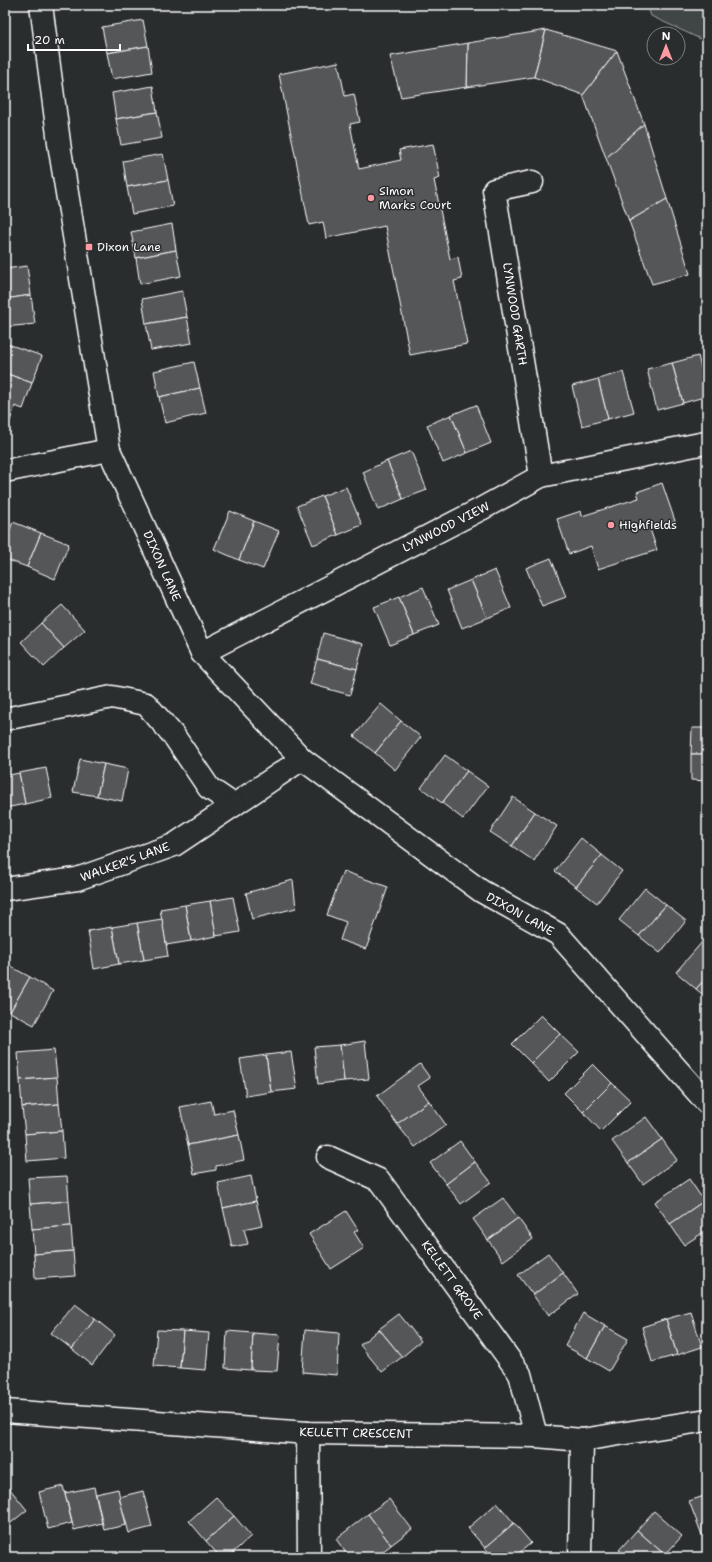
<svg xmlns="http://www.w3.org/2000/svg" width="712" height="1562" viewBox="0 0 712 1562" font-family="'Shantell Sans',sans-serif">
<rect width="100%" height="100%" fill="#2a2d2e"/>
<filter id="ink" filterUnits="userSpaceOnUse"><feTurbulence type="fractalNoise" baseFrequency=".025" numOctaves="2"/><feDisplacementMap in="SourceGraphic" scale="8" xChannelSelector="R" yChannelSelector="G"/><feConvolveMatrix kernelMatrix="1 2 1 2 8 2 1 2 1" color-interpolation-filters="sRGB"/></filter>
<g filter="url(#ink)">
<polygon fill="#414445" stroke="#a0a2a2" points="647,5 707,5 707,42 651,16"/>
<g fill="#555758" stroke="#fff">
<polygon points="143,20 148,46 107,53 102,27"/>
<polygon points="546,30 534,77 467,87 468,43"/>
<polygon points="546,30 617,51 583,95 534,77"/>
<polygon points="468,43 467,87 401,97 390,56"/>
<polygon points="148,46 152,72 112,79 107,53"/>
<polygon points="617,51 644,124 606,158 583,95"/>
<polygon points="338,62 345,96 354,94 360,122 350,124 359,169 401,160 399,150 433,144 440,178 434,180 450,259 458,257 462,279 454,281 467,344 410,355 385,226 326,238 323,222 309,225 279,74"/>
<polygon points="153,86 157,112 116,119 112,93"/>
<polygon points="157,112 162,138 121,145 116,119"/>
<polygon points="644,124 667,199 629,221 606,158"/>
<polygon points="163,154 168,180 127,187 123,161"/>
<polygon points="168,180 173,206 132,214 127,187"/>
<polygon points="667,199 690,274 652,284 629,221"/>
<polygon points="172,224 176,250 136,258 131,232"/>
<polygon points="176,250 181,276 140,284 136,258"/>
<polygon points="27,266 31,295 5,299 5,269"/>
<polygon points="182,291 187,317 146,324 142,299"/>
<polygon points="31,295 35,324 5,327 5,299"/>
<polygon points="187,317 192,343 151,350 146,324"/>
<polygon points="5,343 42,356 32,383 5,373"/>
<polygon points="698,356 707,391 707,396 683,403 672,363"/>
<polygon points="194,362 200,388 159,397 154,371"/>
<polygon points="672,363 683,403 657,410 647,369"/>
<polygon points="623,372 634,412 608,419 598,379"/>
<polygon points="5,373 32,383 23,409 15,406 10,421 5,419"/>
<polygon points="598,379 608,419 582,426 572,386"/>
<polygon points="200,388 206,413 165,423 159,397"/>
<polygon points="476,405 491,443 467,453 451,415"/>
<polygon points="451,415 467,453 443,463 427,425"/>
<polygon points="411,451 427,490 403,499 387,461"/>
<polygon points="387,461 403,499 378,510 363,472"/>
<polygon points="662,483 675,521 650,529 657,550 598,569 591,546 569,554 557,519 581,511 582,516 639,498 637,492"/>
<polygon points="346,487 362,525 338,535 322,496"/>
<polygon points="322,496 338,535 313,545 297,506"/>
<polygon points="230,511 254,521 239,560 214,549"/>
<polygon points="254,521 279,531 263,569 239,560"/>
<polygon points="13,522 41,533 27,567 5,559 5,542"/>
<polygon points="41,533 69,544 55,579 27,567"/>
<polygon points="551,558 566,597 542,606 526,568"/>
<polygon points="495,570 511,608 487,618 471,580"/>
<polygon points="471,580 487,618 462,628 447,590"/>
<polygon points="423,587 439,625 414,635 399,597"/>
<polygon points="399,597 414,635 390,645 374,607"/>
<polygon points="62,605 85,630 64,648 41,623"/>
<polygon points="41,623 64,648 44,667 21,642"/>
<polygon points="323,633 363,644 357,669 317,659"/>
<polygon points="317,659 357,669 350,695 310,684"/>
<polygon points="381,704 401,721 375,753 354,736"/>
<polygon points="401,721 421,737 395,770 375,753"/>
<polygon points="692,728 707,728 707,754 691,754"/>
<polygon points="691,754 707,754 707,781 691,780"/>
<polygon points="445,755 467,771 442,803 421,788"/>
<polygon points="80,759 104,764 97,796 73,792"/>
<polygon points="104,764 128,769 122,801 97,796"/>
<polygon points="46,768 52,798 25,804 19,773"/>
<polygon points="467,771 488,786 463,819 442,803"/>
<polygon points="19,773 25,804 5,808 5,776"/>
<polygon points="513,797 535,812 512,846 490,832"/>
<polygon points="535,812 557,826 534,861 512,846"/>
<polygon points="581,838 602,855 576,887 555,871"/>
<polygon points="602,855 622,871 597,903 576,887"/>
<polygon points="343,871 388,887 366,949 340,940 346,922 327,915"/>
<polygon points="293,880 296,908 252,919 246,893"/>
<polygon points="645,888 666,905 639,936 619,920"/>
<polygon points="233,897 240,932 216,936 210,901"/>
<polygon points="210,901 216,936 191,941 185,905"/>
<polygon points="185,905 191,941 166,945 160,909"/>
<polygon points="666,905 686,921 660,953 639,936"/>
<polygon points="162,919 168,956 144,960 137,923"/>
<polygon points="137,923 144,960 119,964 112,927"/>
<polygon points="112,927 119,964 94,969 88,931"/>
<polygon points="703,941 707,944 707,977 696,989 676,972"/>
<polygon points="6,964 30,977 10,1012 5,1009 5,967"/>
<polygon points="30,977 53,991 34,1025 10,1012"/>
<polygon points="707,977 707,998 696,989"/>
<polygon points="541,1015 560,1034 531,1063 512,1044"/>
<polygon points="560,1034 579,1052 549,1082 531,1063"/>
<polygon points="365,1041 369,1079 344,1081 340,1045"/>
<polygon points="340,1045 344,1081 318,1084 314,1047"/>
<polygon points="54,1050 57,1077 20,1080 18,1053"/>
<polygon points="291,1052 297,1089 271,1092 266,1055"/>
<polygon points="266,1055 271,1092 246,1096 240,1059"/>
<polygon points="420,1064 430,1078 418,1086 429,1101 397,1124 377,1096"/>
<polygon points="593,1064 612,1083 583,1112 564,1093"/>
<polygon points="57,1077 59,1104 22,1107 20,1080"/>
<polygon points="612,1083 631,1101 601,1131 583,1112"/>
<polygon points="211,1101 214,1114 233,1110 239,1135 188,1145 180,1107"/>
<polygon points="429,1101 446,1125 415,1147 397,1124"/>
<polygon points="59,1104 62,1131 25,1134 22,1107"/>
<polygon points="646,1117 662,1139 628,1163 612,1141"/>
<polygon points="62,1131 64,1158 27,1161 25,1134"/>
<polygon points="239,1135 244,1160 216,1166 216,1170 194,1174 188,1145"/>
<polygon points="662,1139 677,1160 643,1184 628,1163"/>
<polygon points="460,1141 475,1162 446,1184 430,1163"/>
<polygon points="475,1162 491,1182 461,1204 446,1184"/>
<polygon points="67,1176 69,1201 30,1204 28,1178"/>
<polygon points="251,1176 256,1201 223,1208 218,1183"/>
<polygon points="689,1179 704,1201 670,1224 655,1202"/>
<polygon points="503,1198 518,1218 488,1240 473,1219"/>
<polygon points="69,1201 71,1226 32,1229 30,1204"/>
<polygon points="256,1201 262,1225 244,1229 248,1244 232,1247 223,1208"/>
<polygon points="704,1201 707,1205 707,1230 684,1245 670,1224"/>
<polygon points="346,1211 358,1230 354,1232 364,1248 331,1269 309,1234"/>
<polygon points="518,1218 533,1239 503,1261 488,1240"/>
<polygon points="71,1226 73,1251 34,1254 32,1229"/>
<polygon points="73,1251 75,1276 35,1279 34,1254"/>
<polygon points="548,1253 563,1273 533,1295 518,1275"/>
<polygon points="563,1273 578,1294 548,1316 533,1295"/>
<polygon points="75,1304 95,1319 72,1349 51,1333"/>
<polygon points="691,1312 702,1347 677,1355 666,1319"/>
<polygon points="583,1313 605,1326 587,1358 565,1346"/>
<polygon points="399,1314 421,1341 402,1357 379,1329"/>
<polygon points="95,1319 115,1335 92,1365 72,1349"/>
<polygon points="666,1319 677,1355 652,1362 642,1327"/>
<polygon points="605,1326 628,1339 609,1371 587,1358"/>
<polygon points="379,1329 402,1357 382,1372 360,1345"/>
<polygon points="157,1330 183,1331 180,1368 154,1366"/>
<polygon points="305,1330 339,1333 337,1375 302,1372"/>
<polygon points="183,1331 209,1333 206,1370 180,1368"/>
<polygon points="227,1331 253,1333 251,1370 225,1368"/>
<polygon points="253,1333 280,1335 277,1371 251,1370"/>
<polygon points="5,1483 27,1510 7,1526 5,1524"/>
<polygon points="63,1486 72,1523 48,1529 39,1492"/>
<polygon points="94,1487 102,1523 74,1530 65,1493"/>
<polygon points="118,1489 126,1525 104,1530 96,1494"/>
<polygon points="143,1491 152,1527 129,1533 119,1497"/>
<polygon points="707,1495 707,1533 702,1535 689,1501"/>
<polygon points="216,1497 234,1516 206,1541 189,1521"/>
<polygon points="389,1499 412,1529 391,1545 368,1514"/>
<polygon points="497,1503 514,1523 485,1548 468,1528"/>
<polygon points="654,1511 682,1536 665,1555 637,1530"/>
<polygon points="368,1514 391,1545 376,1557 368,1557 365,1553 359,1557 349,1557 336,1539"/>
<polygon points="234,1516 251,1536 228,1557 220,1557 206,1541"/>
<polygon points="514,1523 531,1543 514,1557 493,1557 485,1548"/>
<polygon points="637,1530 665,1555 663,1557 628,1557 619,1550"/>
</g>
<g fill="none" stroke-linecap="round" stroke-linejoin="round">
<defs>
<g id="street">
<polyline points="41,5 60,150 109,450 202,653 302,759 481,891 558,934 707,1103"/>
<polyline points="532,182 494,190 541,476"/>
<polyline points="5,471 109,450"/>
<polyline points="202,653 481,509 541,476 705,443"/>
<polyline points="5,719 112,697 146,704 174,736 209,788 234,805 302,759"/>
<polyline points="5,889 77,879 174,845 234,805"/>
<polyline points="328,1157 379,1180 520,1374 536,1436"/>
<polyline points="5,1411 308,1433 536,1436 582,1440 707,1420"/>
<polyline points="308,1433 309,1557"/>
<polyline points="580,1557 582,1440"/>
</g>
</defs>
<use href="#street" stroke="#fff" stroke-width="25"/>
<use href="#street" stroke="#2a2d2e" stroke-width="22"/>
</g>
</g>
<g fill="#ff9aa2" stroke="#2a2d2e" stroke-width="1.5">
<circle cx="371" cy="198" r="4"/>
<rect x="85" y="243" width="8" height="8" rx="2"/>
<circle cx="611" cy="525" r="4"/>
</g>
<g text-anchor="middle" stroke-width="3" stroke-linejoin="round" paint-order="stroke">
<g font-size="12" fill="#fff" stroke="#2a2d2e" text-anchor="start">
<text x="379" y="195">Simon<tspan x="379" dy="14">Marks Court</tspan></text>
<text x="97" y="251">Dixon Lane</text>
<text x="619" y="529">Highfields</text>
</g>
<g font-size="12" fill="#fff" stroke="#2a2d2e">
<text transform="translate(515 314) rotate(81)" y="4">LYNWOOD GARTH</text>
<text transform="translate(446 527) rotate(-27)" y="4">LYNWOOD VIEW</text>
<text transform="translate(162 566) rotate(66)" y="4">DIXON LANE</text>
<text transform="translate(125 862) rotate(-20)" y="4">WALKER'S LANE</text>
<text transform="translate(520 914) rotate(29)" y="4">DIXON LANE</text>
<text transform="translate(452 1280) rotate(54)" y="4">KELLETT GROVE</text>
<text transform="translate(356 1433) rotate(1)" y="4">KELLETT CRESCENT</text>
</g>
</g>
<rect width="712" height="1562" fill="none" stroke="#2a2d2e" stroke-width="20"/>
<rect x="10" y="10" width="692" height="1542" fill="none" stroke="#fff" stroke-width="1.5" filter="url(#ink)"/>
<g transform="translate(666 46)"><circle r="19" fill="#2a2d2e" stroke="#7f8182"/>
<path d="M0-3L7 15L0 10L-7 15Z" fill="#ff9aa2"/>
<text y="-6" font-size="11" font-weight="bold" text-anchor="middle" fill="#ffffff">N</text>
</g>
<path d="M28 44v6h92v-6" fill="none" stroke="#ffffff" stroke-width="2"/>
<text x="34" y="44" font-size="12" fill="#ffffff" stroke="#2a2d2e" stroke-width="3" paint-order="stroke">20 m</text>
</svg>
